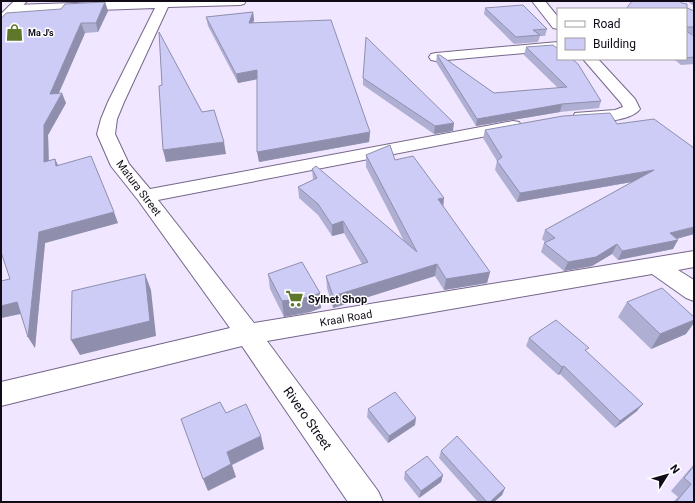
<svg xmlns="http://www.w3.org/2000/svg" width="695" height="503" viewBox="0 0 695 503" font-family="Roboto,sans-serif">
<rect width="100%" height="100%" fill="#f0e6ff"/>
<g fill="none" stroke-linecap="round" stroke-linejoin="round">
<defs>
<g id="minor">
<polygon points="135,1 246,1 244,4 240,5 168,7 124,102 117,119 115,134 129,164 150,189 513,121 519,122 522,126 519,130 513,131 158,200 254,323 694,251 694,267 678,270 694,280 694,301 686,298 652,274 267,341 378,491 383,502 348,502 242,346 1,406 1,382 230,328 138,200 111,166 97,134 101,119 108,102 155,8 13,13 9,12 7,9 9,6 13,5"/>
<polygon points="532,1 545,1 558,17 558,29 553,28"/>
<polygon points="558,42 558,50 436,61 431,60 429,57 431,54 436,53"/>
<path d="M583,59H598L635,99L640,109C631,122 589,124 575,121L573,117L575,113L615,110L623,107L621,103Z"/>
</g>
<polygon id="major" points="14,1 27,1 6,24 1,25 1,14"/>
</defs>
<use href="#minor" stroke="#76668a" stroke-width="2"/>
<use href="#major" stroke="#76668a" stroke-width="2"/>
<use href="#minor" fill="#fff" fill-rule="evenodd"/>
<use href="#major" fill="#fff" fill-rule="evenodd"/>
</g>
<g fill="#afafd4">
<polygon points="631,1 679,1 687,8 694,11 694,34 691,34 694,36 694,64 681,65 674,59 686,59 686,9 632,2"/>
<polygon points="687,1 694,1 694,6"/>
<polygon points="105,2 108,11 98,32 85,33 59,93 66,103 48,135 49,161 55,159 58,165 118,223 45,243 35,348 28,337 21,314 1,318 1,281 10,279 61,9"/>
<polygon points="485,8 547,29 545,36 540,36 538,42 514,44 484,14"/>
<polygon points="253,12 254,20 253,22 370,132 369,142 259,162 257,79 238,83 208,26 206,17"/>
<polygon points="526,47 601,101 599,108 560,112 476,126 436,62 437,55 494,93 558,88 524,55"/>
<polygon points="363,78 453,131 434,134 363,85"/>
<polygon points="563,116 694,234 677,239 673,249 618,260 612,254 592,266 564,271 541,252 544,243 546,243 542,239 545,230 632,182 517,202 495,170 497,161 483,138 485,130"/>
<polygon points="366,155 395,160 443,207 490,272 487,283 444,290 435,276 333,308 327,288 326,276 362,264 344,233 332,236 318,215 299,198 298,187 313,180 312,169 404,241 366,167"/>
<polygon points="268,274 321,308 310,312 284,317 270,289"/>
<polygon points="627,302 686,334 651,349 618,317"/>
<polygon points="529,338 587,352 637,411 615,428 560,374 558,375 526,346"/>
<polygon points="368,409 415,425 388,443 367,417"/>
<polygon points="441,451 505,488 502,495 494,502 478,502 439,458"/>
<polygon points="694,464 694,502 673,502 678,497 671,491"/>
<polygon points="405,472 443,475 441,482 419,498 404,479"/>
</g>
<g fill="#8f8fad">
<polygon points="105,2 108,11 98,32 96,23"/>
<polygon points="253,12 254,20 250,31 249,23"/>
<polygon points="81,23 85,33 54,104 50,94"/>
<polygon points="257,70 258,79 238,83 236,74"/>
<polygon points="62,93 66,103 48,135 49,172 44,162 44,125"/>
<polygon points="562,104 560,112 476,126 477,119"/>
<polygon points="454,123 453,131 434,134 435,126"/>
<polygon points="370,132 369,142 259,162 257,152"/>
<polygon points="224,142 226,154 166,162 163,150"/>
<polygon points="55,159 60,170 56,166"/>
<polygon points="654,170 649,179 517,202 520,193"/>
<polygon points="444,198 443,210 438,199"/>
<polygon points="114,212 118,223 45,243 35,348 28,337 39,232"/>
<polygon points="343,221 344,233 332,236 332,225"/>
<polygon points="694,227 694,234 665,242 670,233"/>
<polygon points="678,240 673,249 618,260 622,251"/>
<polygon points="617,244 612,254 592,266 564,271 568,262"/>
<polygon points="437,264 435,276 333,308 333,296"/>
<polygon points="490,272 487,283 444,290 446,279"/>
<polygon points="145,274 151,290 156,336 80,355 71,340"/>
<polygon points="320,293 321,308 310,312 284,317 282,301"/>
<polygon points="17,302 24,313 1,318 1,306"/>
<polygon points="694,320 694,323 686,334 651,349 660,334"/>
<polygon points="564,366 560,374 558,375 562,367"/>
<polygon points="643,404 637,411 615,428 620,421"/>
<polygon points="416,418 415,425 388,443 389,436"/>
<polygon points="261,436 264,449 232,465 236,477 208,491 203,479 227,452"/>
<polygon points="443,475 441,482 419,498 421,491"/>
<polygon points="505,488 502,495 494,502 490,502"/>
</g>
<g fill="#ccccf7" stroke="#8f8fad">
<polygon points="632,1 679,1 682,3 687,4 687,8 694,11 694,27 686,27 686,9 626,9"/>
<polygon points="105,2 96,23 81,23 50,94 62,93 44,125 44,162 55,159 56,166 91,156 114,212 39,232 28,337 17,302 1,306 1,281 10,279 1,252 1,19 6,13 61,9 65,4"/>
<polygon points="523,5 547,29 533,30 540,35 516,37 485,8"/>
<polygon points="253,12 249,23 331,20 370,132 257,152 257,70 236,74 206,17"/>
<polygon points="686,31 694,36 694,57 686,58"/>
<polygon points="159,32 202,112 214,110 224,142 163,150 159,86 162,85"/>
<polygon points="366,37 454,123 435,126 363,78"/>
<polygon points="553,45 558,49 558,59 572,59 578,64 601,101 562,104 477,119 437,55 440,55 494,93 567,87 526,47"/>
<polygon points="610,113 617,124 654,119 694,148 694,227 670,233 678,240 622,251 617,244 596,257 568,262 544,243 555,238 545,230 654,170 520,193 497,161 502,157 485,130 563,116"/>
<polygon points="390,145 395,160 413,156 444,198 438,199 490,272 446,279 437,264 333,296 326,276 368,262 343,221 332,225 318,204 298,187 317,178 312,169 316,166 417,252 366,155"/>
<polygon points="302,262 320,293 309,297 282,301 268,274"/>
<polygon points="145,274 150,321 71,340 72,291"/>
<polygon points="662,288 694,317 694,320 660,334 627,302"/>
<polygon points="556,320 589,348 585,350 643,404 620,421 564,366 562,367 529,338"/>
<polygon points="395,392 416,418 389,436 368,409"/>
<polygon points="220,402 226,413 246,404 261,436 227,452 231,464 203,479 181,419"/>
<polygon points="457,436 505,488 490,502 487,502 441,451"/>
<polygon points="427,456 443,475 421,491 405,472"/>
<polygon points="694,466 694,502 676,502 691,484 684,478"/>
</g>
<defs>
<symbol id="shop-bare" viewBox="-9 -9 18 18"><path d="M-5-2.5h2.3a2.7 3.5 0 0 1 5.4 0H5L5.5 6h-11ZM-1.5-2.5h3a1.5 2.3 0 0 0-3 0Z" fill="#5f7729" stroke="#fff" stroke-width="2.5" paint-order="stroke"/></symbol>
<symbol id="supermarket-bare" viewBox="-9 -9 18 18"><path d="M-6-5.5h2.5l.6 2H6L4.5 2H-2.5L-4.4-4H-6ZM-1.5 3.2a1.3 1.3 0 1 0 .1 0ZM3 3.2a1.3 1.3 0 1 0 .1 0Z" fill="#5f7729" stroke="#fff" stroke-width="2.5" paint-order="stroke"/></symbol>
</defs>
<g fill-rule="evenodd">
<use href="#shop-bare" x="2" y="20" width="25" height="25"/>
<use href="#supermarket-bare" x="282" y="286" width="25" height="25"/>
</g>
<g text-anchor="middle" stroke-width="3" stroke-linejoin="round" paint-order="stroke">
<g font-size="9" font-weight="bold" fill="#110b18" stroke="#fff" text-anchor="start">
<text x="28" y="36">Ma J's</text>
</g>
<g font-size="11" fill="#110b18" stroke="#fff">
<text transform="translate(139 188) rotate(53)" y="4">Matura Street</text>
<text transform="translate(346 318) rotate(-10)" y="4">Kraal Road</text>
</g>
<g font-size="11" font-weight="bold" fill="#110b18" stroke="#fff" text-anchor="start">
<text x="308" y="303">Sylhet Shop</text>
</g>
<g font-size="13" fill="#110b18" stroke="#fff">
<text transform="translate(308 418) rotate(55)" y="5">Rivero Street</text>
</g>
</g>
<rect width="695" height="503" fill="none" stroke="#110b18" stroke-width="4"/>
<rect x="557" y="8" width="130" height="52" fill="#ffffff" stroke="#a09da3"/>
<rect x="565" y="21" width="20" height="6" fill="#ffffff" stroke="#a09da3"/>
<text x="593" y="28" font-size="12" fill="#110b18">Road</text>
<rect x="565" y="38" width="20" height="12" fill="#ccccf7" stroke="#a09da3"/>
<text x="593" y="48" font-size="12" fill="#110b18">Building</text>
<g transform="translate(667 475) rotate(53)" stroke="#ffffff" stroke-width="3" paint-order="stroke">
<path d="M0-3L7 15L0 10L-7 15Z" fill="#110b18"/>
<text y="-6" font-size="11" font-weight="bold" text-anchor="middle" fill="#110b18">N</text>
</g>
</svg>
